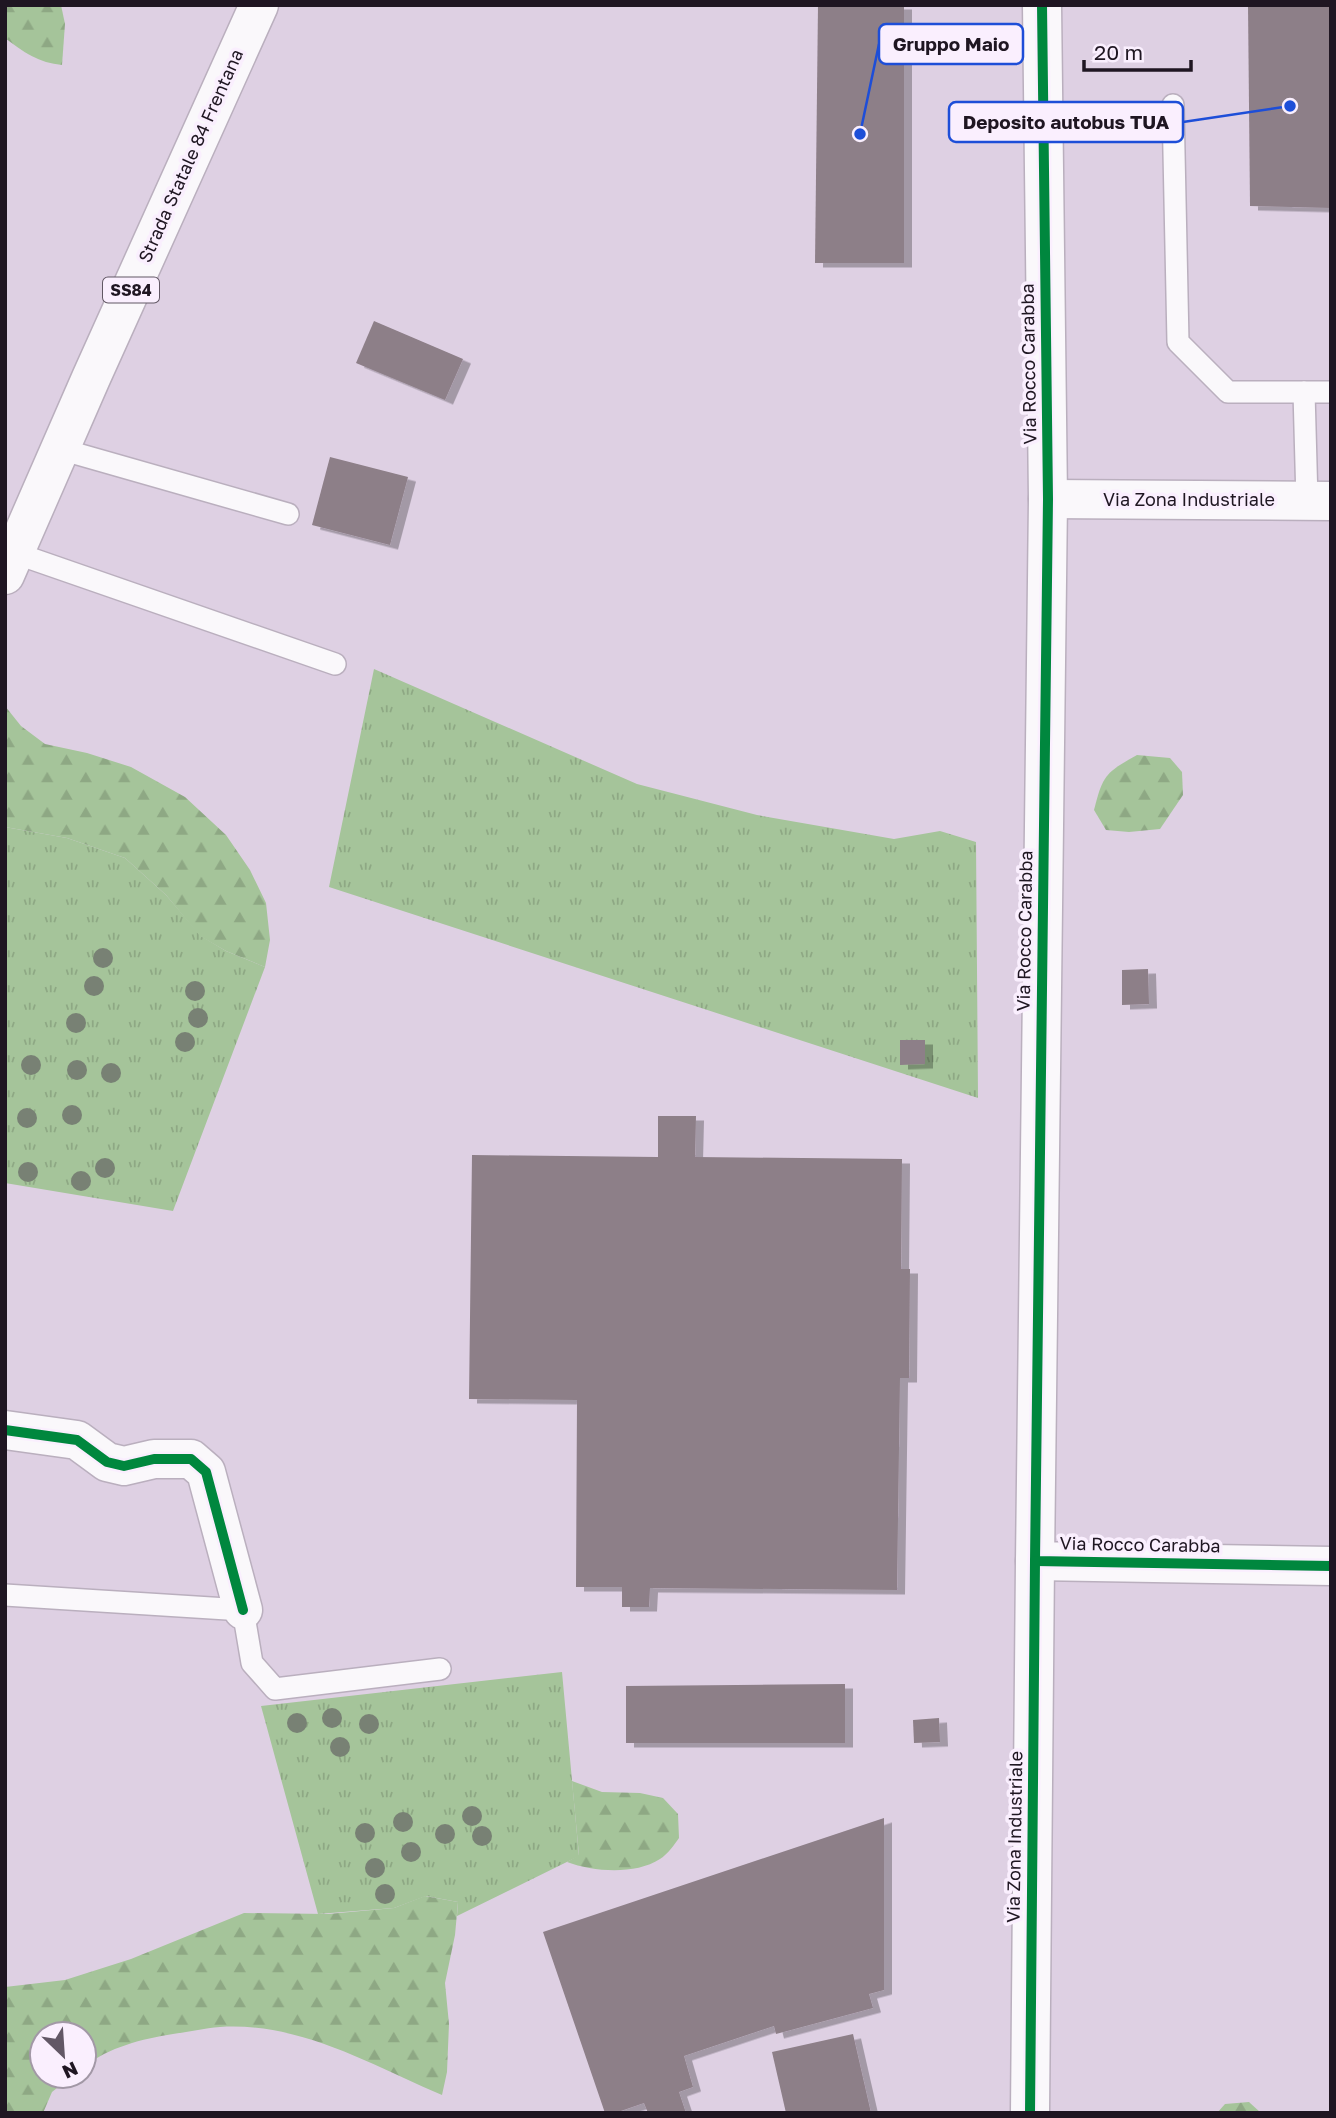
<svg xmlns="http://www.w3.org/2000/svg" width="1336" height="2118" viewBox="0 0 1336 2118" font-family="'Golos Text',sans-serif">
<defs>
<pattern id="grass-tufts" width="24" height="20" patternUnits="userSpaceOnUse" patternTransform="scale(1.75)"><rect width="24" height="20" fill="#a5c49a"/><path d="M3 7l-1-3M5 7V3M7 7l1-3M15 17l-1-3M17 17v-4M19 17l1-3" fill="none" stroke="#8ea884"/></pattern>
<pattern id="forest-firs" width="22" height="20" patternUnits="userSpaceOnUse" patternTransform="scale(1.75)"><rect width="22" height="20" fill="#a5c49a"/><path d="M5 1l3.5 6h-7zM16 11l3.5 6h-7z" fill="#8ea884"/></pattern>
<filter id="shadow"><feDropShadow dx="8" dy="4.5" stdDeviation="0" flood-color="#0004"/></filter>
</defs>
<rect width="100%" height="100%" fill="#ded0e3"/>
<g fill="url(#grass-tufts)">
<polygon points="374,669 637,784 757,815 894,839 940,831 976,842 978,1098 329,887"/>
<polygon points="5,827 67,838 125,858 166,895 201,936 226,951 265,967 173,1211 5,1183"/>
<polygon points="562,1672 579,1856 457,1916 458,1902 426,1896 394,1908 318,1914 261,1706"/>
</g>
<g fill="url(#forest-firs)">
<path d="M5,5H61L65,24L62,65C39,63 23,52 5,38Z"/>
<polygon points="5,706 21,726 45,744 87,753 131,767 185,797 226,835 250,870 266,903 270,940 265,967 226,951 200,936 166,895 125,858 67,838 5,827"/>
<path d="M1137,755L1170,758L1182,772L1183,795L1160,829L1129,832L1106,830L1094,810C1103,775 1105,773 1137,755Z"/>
<path d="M572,1781L602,1792L640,1793L663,1798L678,1814L679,1838C674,1845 668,1854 660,1859C635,1875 594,1872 567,1862L579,1855Z"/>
<path d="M425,1896L458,1902L455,1935L445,1983L449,2024L447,2072L442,2095C371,2065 301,2022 220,2027C205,2028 188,2032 173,2034C142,2039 109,2047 84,2067V2034H42V2076H72L52,2092L43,2113H5V1987L65,1980L131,1959L244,1913L328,1914L394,1908Z"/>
<polygon points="1249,2102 1261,2113 1217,2113 1225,2104"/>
</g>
<g fill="#8d7f88" filter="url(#shadow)">
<polygon points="818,5 904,5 904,263 815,263"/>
<polygon points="1248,5 1331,5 1331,208 1250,206"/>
<polygon points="374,321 463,359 445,400 356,363"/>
<polygon points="330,457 408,477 390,545 312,525"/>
<polygon points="1148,969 1149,1004 1122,1005 1122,970"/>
<polygon points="900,1040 925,1040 925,1064 900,1065"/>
<polygon points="658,1116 696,1116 695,1157 902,1159 901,1269 910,1269 909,1378 900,1378 897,1590 650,1588 649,1607 622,1607 622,1587 576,1587 577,1400 469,1399 472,1155 658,1157"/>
<polygon points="845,1684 845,1743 626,1743 626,1686"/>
<polygon points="939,1718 940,1742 914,1743 913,1720"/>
<polygon points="884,1818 884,1990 869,1994 873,2008 776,2034 774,2026 684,2056 693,2087 679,2092 686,2113 648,2113 644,2103 615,2113 605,2113 543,1932"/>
<polygon points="853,2034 871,2113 786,2113 772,2052"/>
</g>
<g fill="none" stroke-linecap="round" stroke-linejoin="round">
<defs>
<g id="service">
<polyline points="1173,105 1178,342 1228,392 1331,392"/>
<polyline points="1304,392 1307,501"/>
<polyline points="60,449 288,514"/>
<polyline points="15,553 335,664"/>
<polyline points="5,1595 243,1610 252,1663 275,1689 440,1669"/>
</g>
<g id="minor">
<polyline points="1042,5 1048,499 1035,1561 1331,1566"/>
<polyline points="1048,499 1331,501"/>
<polyline points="5,1430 77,1440 107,1462 124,1466 154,1459 191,1459 206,1472 243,1610"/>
<polyline points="1030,2113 1035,1561"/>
</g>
<polyline id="primary" points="5,575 91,378 259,5"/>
</defs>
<use href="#service" stroke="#baafbe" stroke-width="24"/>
<use href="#minor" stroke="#baafbe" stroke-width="41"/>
<use href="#primary" stroke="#baafbe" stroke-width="41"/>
<use href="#service" stroke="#faf8fb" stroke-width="21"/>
<use href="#minor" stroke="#faf8fb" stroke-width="38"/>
<use href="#primary" stroke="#faf8fb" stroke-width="38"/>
<defs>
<g id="cycleway">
<polyline points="1042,5 1048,499 1035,1561 1331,1566"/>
<polyline points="5,1430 77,1440 107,1462 124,1466 154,1459 191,1459 206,1472 243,1610"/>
<polyline points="1030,2113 1035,1561"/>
</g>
</defs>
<use href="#cycleway" stroke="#faeffe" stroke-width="15"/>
<use href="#cycleway" stroke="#00873e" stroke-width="10"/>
</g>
<g fill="#788174">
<circle cx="103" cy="958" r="10"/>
<circle cx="94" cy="986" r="10"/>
<circle cx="195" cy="991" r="10"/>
<circle cx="198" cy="1018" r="10"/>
<circle cx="76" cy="1023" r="10"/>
<circle cx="185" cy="1042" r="10"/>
<circle cx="31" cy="1065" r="10"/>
<circle cx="77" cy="1070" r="10"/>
<circle cx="111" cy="1073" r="10"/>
<circle cx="72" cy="1115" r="10"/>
<circle cx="27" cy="1118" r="10"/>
<circle cx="105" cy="1168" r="10"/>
<circle cx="28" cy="1172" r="10"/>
<circle cx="81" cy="1181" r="10"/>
<circle cx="332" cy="1718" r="10"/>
<circle cx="297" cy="1723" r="10"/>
<circle cx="369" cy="1724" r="10"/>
<circle cx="340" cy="1747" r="10"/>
<circle cx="472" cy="1816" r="10"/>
<circle cx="403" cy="1822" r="10"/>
<circle cx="365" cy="1833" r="10"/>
<circle cx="445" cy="1834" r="10"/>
<circle cx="482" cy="1836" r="10"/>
<circle cx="411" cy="1852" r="10"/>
<circle cx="375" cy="1868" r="10"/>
<circle cx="385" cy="1894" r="10"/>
</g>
<g text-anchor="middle" stroke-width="7" stroke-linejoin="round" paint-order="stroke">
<rect fill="#faeffe" stroke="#615764" stroke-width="2" x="103" y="277.5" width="56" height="25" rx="5"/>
<g font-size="16" font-weight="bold" fill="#1f1622">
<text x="131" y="296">SS84</text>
</g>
<g font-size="18" fill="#1f1622" stroke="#faeffe">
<text transform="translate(191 156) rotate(-66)" y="6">Strada Statale 84 Frentana</text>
<text transform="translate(1029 364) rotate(-91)" y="6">Via Rocco Carabba</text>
<text x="1189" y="506">Via Zona Industriale</text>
<text transform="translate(1025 931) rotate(-89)" y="6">Via Rocco Carabba</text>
<text transform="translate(1140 1545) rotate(1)" y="6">Via Rocco Carabba</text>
<text transform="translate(1015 1837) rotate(-89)" y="6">Via Zona Industriale</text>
</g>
</g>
<path fill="none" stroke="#1d4ed8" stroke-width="2.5" d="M860 134L879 44M1290 106L1183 122"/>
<g fill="#1d4ed8" stroke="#faeffe" stroke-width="2.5">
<circle cx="860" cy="134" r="7"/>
<circle cx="1290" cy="106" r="7"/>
</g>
<g fill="#faeffe" stroke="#1d4ed8" stroke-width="2.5">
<rect x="879" y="24" width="144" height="40" rx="7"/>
<rect x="949" y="102" width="234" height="40" rx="7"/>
</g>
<g font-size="19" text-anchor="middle" font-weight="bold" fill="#1f1622">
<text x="951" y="51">Gruppo Maio</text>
<text x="1066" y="129">Deposito autobus TUA</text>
</g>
<rect width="1336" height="2118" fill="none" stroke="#1f1622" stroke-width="14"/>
<g transform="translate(63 2055) rotate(155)"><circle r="33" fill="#faeffe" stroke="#a298a6" stroke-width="2"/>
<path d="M0-5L12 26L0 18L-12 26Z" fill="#625766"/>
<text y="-10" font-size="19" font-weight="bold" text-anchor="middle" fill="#1f1622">N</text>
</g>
<path d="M1084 60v10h107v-10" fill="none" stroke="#1f1622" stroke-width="3.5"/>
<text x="1094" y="60" font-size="21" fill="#1f1622" stroke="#faeffe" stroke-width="5" paint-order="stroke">20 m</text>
</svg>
